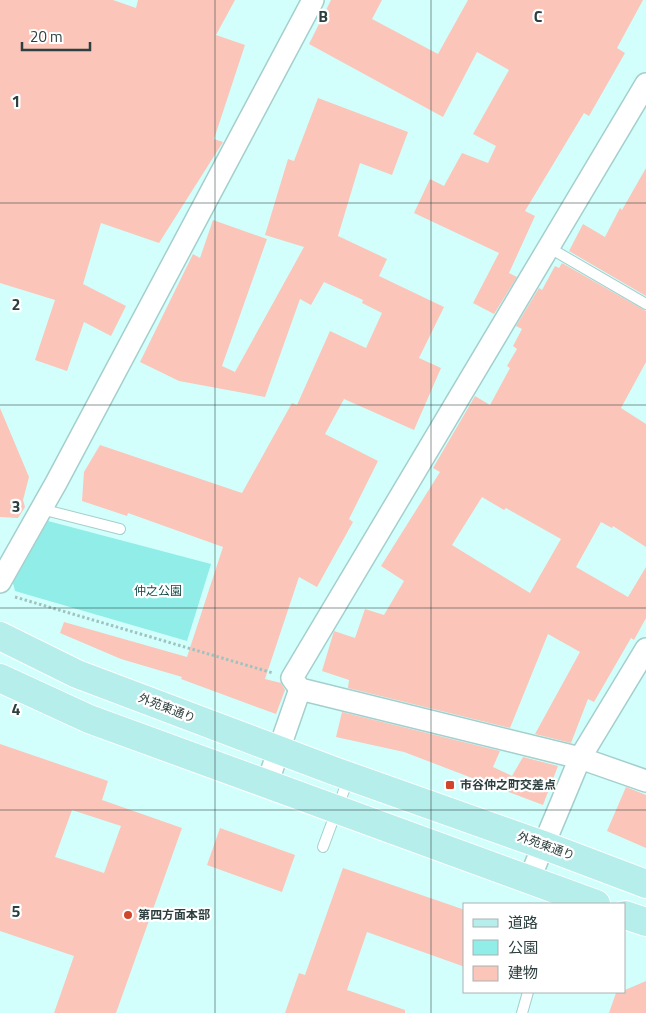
<svg xmlns="http://www.w3.org/2000/svg" width="646" height="1013" viewBox="0 0 646 1013" font-family="'Titillium Web','Noto Sans JP',sans-serif">
<rect width="100%" height="100%" fill="#d2fffc"/>
<polygon fill="#90ede8" points="48,521 211,564 187,641 15,591 13,583"/>
<g fill="#fbc5b9" fill-rule="evenodd">
<polygon points="0,0 113,0 136,8 138,0 235,0 216,35 245,45 214,139 223,142 159,243 101,223 83,284 126,306 111,336 84,322 67,371 35,360 55,300 0,283"/>
<polygon points="331,0 382,0 372,19 438,54 468,0 643,0 617,48 625,53 589,116 584,113 525,211 535,216 509,273 517,277 494,314 473,303 499,253 414,213 430,179 444,186 462,153 488,163 496,146 473,134 509,70 477,52 443,117 309,44"/>
<polygon points="318,98 408,132 392,175 360,163 338,236 387,259 379,276 444,307 419,358 441,368 414,430 344,399 325,434 378,461 349,519 353,522 317,587 299,577 265,679 281,683 285,690 276,714 181,679 182,677 121,659 60,633 64,622 187,657 223,547 128,513 127,516 82,501 84,472 100,445 242,493 292,403 297,405 330,331 366,348 382,313 362,303 363,300 324,282 311,305 300,299 265,397 179,381 140,362 193,254 200,258 213,220 267,239 222,366 235,372 304,247 265,235 288,159 294,161"/>
<polygon points="646,168 646,296 569,251 583,224 605,237 620,208 622,210"/>
<path d="M562,263L646,311V362L621,408L646,424V547L613,526L612,528L601,522L576,567L628,597L646,567V618L634,640L631,638L594,702L588,699L571,743L535,734L580,652L548,634L510,728L348,688L349,680L322,671L334,631L355,638L365,609L384,615L404,581L381,566L440,472L433,468L475,396L490,405L510,368L507,366L517,349L513,346L522,329L516,326L539,288L542,290L555,266L559,268ZM482,497L504,510L506,508L561,539L530,593L452,545Z"/>
<polygon points="0,408 29,477 23,500 25,507 18,518 0,517"/>
<polygon points="342,712 500,751 493,767 512,776 523,757 558,766 543,805 404,752 336,737"/>
<path d="M0,744L108,781L102,800L182,828L116,1013H54L74,956L0,931ZM72,810L121,826L104,873L55,857Z"/>
<polygon points="626,787 646,795 646,848 607,831"/>
<polygon points="220,828 295,855 282,892 207,865"/>
<polygon points="343,868 465,910 465,967 367,932 347,990 405,1010 405,1013 285,1013 299,973 305,975"/>
<polygon points="646,981 646,1013 609,1013 616,993 625,992 625,990"/>
</g>
<g fill="none" stroke-linecap="round" stroke-linejoin="round">
<defs>
<g id="service">
<polyline points="548,247 646,304"/>
<polyline points="41,509 120,529"/>
<polyline points="323,847 349,777"/>
<polyline points="522,1013 528,992"/>
</g>
<g id="minor">
<polyline points="646,84 292,678 300,689 580,758 646,781"/>
<polyline points="0,582 56,483 313,0"/>
<polyline points="267,784 300,689"/>
<polyline points="529,880 580,758 646,649"/>
</g>
<g id="primary">
<polyline points="0,636 77,674 337,772 543,845 646,884"/>
<polyline points="0,678 89,719 596,904"/>
<polyline points="625,915 646,922"/>
</g>
</defs>
<use href="#service" stroke="#a4cfcc" stroke-width="12"/>
<use href="#minor" stroke="#a4cfcc" stroke-width="24"/>
<use href="#primary" stroke="#fff" stroke-width="30"/>
<polyline stroke="#9ec3c0" stroke-width="3" stroke-dasharray="2.5 2.5" stroke-linecap="butt" points="15,597 273,673"/>
<use href="#service" stroke="#fff" stroke-width="10"/>
<use href="#minor" stroke="#fff" stroke-width="21"/>
<use href="#primary" stroke="#b6eeeb" stroke-width="28"/>
</g>
<path fill="none" stroke="#2d3f3e" stroke-width="1" stroke-opacity="0.55" d="M215,0V1013M431,0V1013M0,203H646M0,405H646M0,608H646M0,810H646"/>
<g fill="#d1462b" stroke="#fff" stroke-width="2">
<rect x="445" y="780" width="10" height="10" rx="2.5"/>
<circle cx="128" cy="915" r="5"/>
</g>
<g text-anchor="middle" stroke-width="4.5" stroke-linejoin="round" paint-order="stroke">
<g font-size="12" fill="#164a48" stroke="#fff">
<text x="158" y="595">仲之公園</text>
</g>
<g font-size="12" fill="#2d3f3e" stroke="#fff">
<text transform="translate(167 708) rotate(21)" y="4">外苑東通り</text>
<text transform="translate(546 846) rotate(20)" y="4">外苑東通り</text>
</g>
<g font-size="12" font-weight="bold" fill="#2d3f3e" stroke="#fff" text-anchor="start">
<text x="460" y="789">市谷仲之町交差点</text>
<text x="138" y="919">第四方面本部</text>
</g>
</g>
<g font-size="16" text-anchor="middle" font-weight="bold" fill="#2d3f3e" stroke="#fff" stroke-width="4.5" stroke-linejoin="round" paint-order="stroke">
<text x="323" y="22">B</text>
<text x="538" y="22">C</text>
<text x="16" y="107">1</text>
<text x="16" y="310">2</text>
<text x="16" y="512">3</text>
<text x="16" y="715">4</text>
<text x="16" y="917">5</text>
</g>
<rect x="463" y="903" width="162" height="90" fill="#ffffff" stroke="#abb2b2"/>
<rect x="473" y="919" width="25" height="8" fill="#b6eeeb" stroke="#abb2b2"/>
<text x="508" y="928" font-size="15" fill="#2d3f3e">道路</text>
<rect x="473" y="940" width="25" height="15" fill="#90ede8" stroke="#abb2b2"/>
<text x="508" y="953" font-size="15" fill="#2d3f3e">公園</text>
<rect x="473" y="966" width="25" height="15" fill="#fbc5b9" stroke="#abb2b2"/>
<text x="508" y="978" font-size="15" fill="#2d3f3e">建物</text>
<path d="M22 42v8h68v-8" fill="none" stroke="#2d3f3e" stroke-width="2.5"/>
<text x="30" y="42" font-size="15" fill="#2d3f3e" stroke="#ffffff" stroke-width="4" paint-order="stroke">20 m</text>
</svg>
